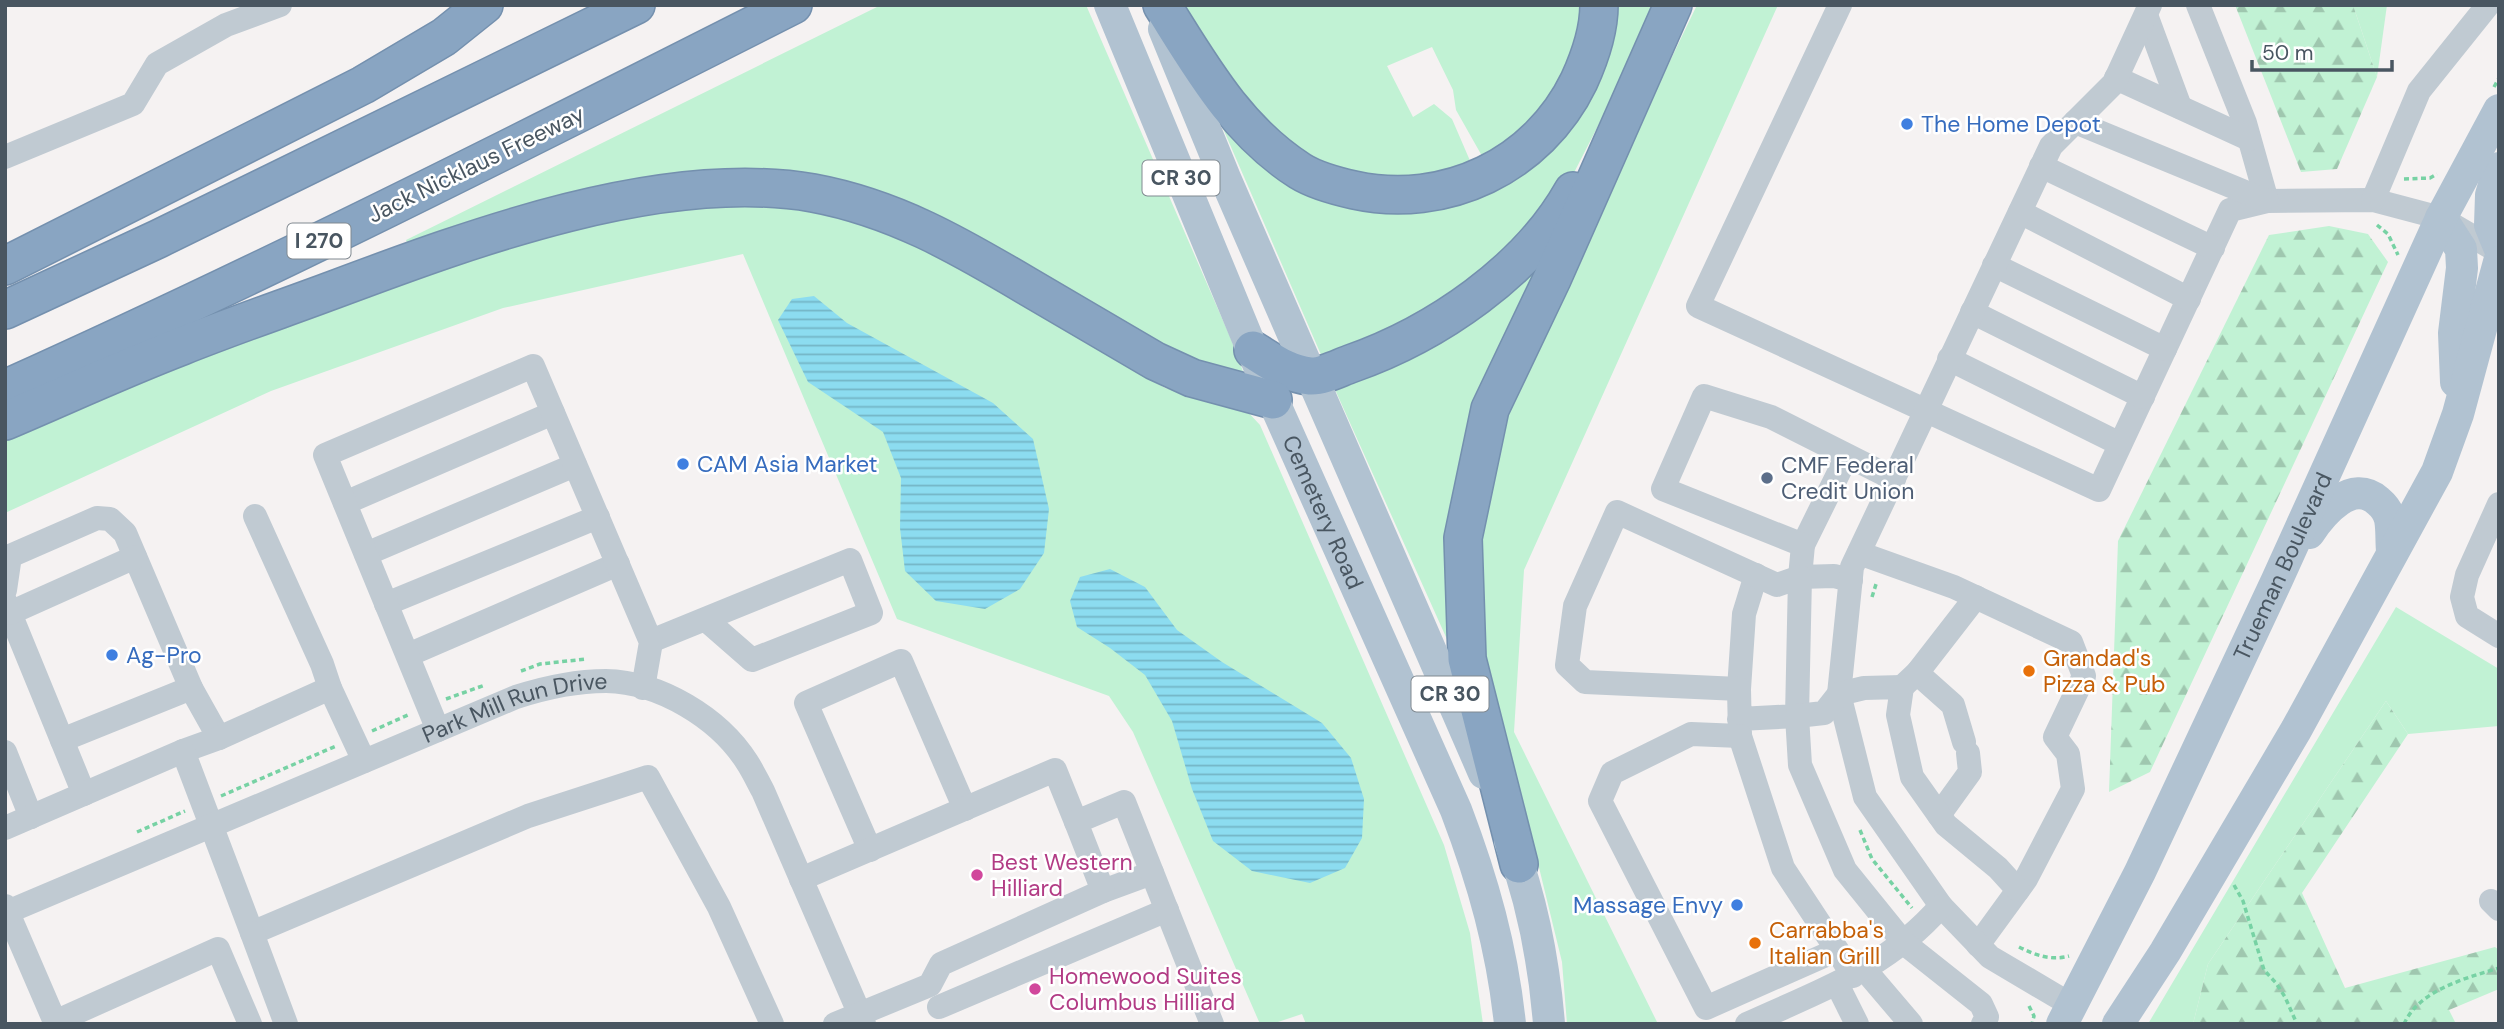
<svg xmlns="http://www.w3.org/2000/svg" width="2504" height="1029" viewBox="0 0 2504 1029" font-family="'DM Sans',sans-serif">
<defs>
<pattern id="forest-firs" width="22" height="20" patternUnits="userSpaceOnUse" patternTransform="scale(1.75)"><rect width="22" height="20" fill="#c1f2d4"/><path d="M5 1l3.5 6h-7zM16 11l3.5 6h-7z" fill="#9fc7af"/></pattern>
<pattern id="water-rules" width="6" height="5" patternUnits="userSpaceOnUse" patternTransform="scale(1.75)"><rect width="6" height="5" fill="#8cdcf0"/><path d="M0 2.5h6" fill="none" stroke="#74b5c6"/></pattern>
</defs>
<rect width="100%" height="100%" fill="#f5f2f2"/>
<g fill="#c1f2d4">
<polygon points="881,5 1086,5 1231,339 1244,374 1200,367 796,174 410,250 406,240"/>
<polygon points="1183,5 1586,5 1563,87 1495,155 1482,156 1456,110 1453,90 1432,47 1387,66 1413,117 1434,104 1452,119 1471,163 1408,183 1320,166 1273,133 1235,91"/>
<polygon points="1610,5 1660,5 1561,198 1518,251 1420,323 1322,357 1218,117 1301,181 1495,183"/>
<polygon points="1697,5 1778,5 1524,570 1514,732 1658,1024 1567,1024 1562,962 1535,851 1482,690 1477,519 1494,440 1525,362"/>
<polygon points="2353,5 2387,5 2377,77"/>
<polygon points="793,202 871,220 1033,306 1165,388 1246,410 1260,425 1444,845 1470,933 1483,1024 1306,1024 1302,1014 1272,1024 1260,1024 1133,732 1109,696 897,619 743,254 503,308 271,391 5,513 5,437 199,353 449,261 641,207"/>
<polygon points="1565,223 1482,416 1450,646 1333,385"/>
<polygon points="2396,607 2499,669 2499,726 2408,734 2386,701 2208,964 2193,1024 2148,1024"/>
</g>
<g fill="url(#forest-firs)">
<polygon points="2235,5 2353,5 2377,77 2337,169 2301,172"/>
<polygon points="2329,226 2368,234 2388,262 2150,772 2109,792 2118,541 2269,235"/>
<polygon points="2386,701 2408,734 2302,893 2345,988 2495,947 2499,950 2499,989 2449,1010 2456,1024 2193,1024 2208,964"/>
</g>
<g fill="url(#water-rules)">
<polygon points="814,296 847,323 993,403 1033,439 1049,509 1044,553 1020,589 985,609 936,601 905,571 900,528 901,478 883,432 808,382 778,320 792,299"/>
<polygon points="1110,569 1145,587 1177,630 1222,662 1322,723 1351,758 1364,799 1362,838 1345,868 1310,883 1252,871 1213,841 1192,789 1172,721 1145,675 1110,648 1077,627 1070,601 1080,577"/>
</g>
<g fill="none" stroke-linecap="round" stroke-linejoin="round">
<defs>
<g id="highway">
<path d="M1162,5C1201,67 1236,130 1300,171C1316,181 1336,186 1354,190C1445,210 1538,166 1579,81C1590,57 1599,32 1599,5"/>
<polyline points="5,266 363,85 444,37 484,5"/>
<polyline points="5,310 158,239 636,5"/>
<path d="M1253,350C1271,361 1288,374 1310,376C1322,377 1339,368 1350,364C1436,334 1528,271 1573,191"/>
<path d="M5,389C272,269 532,137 793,5"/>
<path d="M5,421C64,396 122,369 182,346C232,326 282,309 333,290C472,238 663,167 813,193C894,208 958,245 1027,286C1070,311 1112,336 1155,361L1192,378L1273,400"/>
<polyline points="1519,864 1467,659 1463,538 1490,409 1552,279 1673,5"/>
</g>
</defs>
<use href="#highway" stroke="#7490ae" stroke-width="40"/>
<g stroke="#77d2a4" stroke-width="3.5" stroke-dasharray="5 3.5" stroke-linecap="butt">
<polyline points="2494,87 2499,78"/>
<polyline points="2404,179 2430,178 2437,174"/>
<polyline points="2377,225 2388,234 2398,255"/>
<polyline points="1872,597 1877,581"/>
<polyline points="521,671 540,664 586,659"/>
<polyline points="446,699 485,685"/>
<polyline points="372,731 410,714"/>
<polyline points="221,796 336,746"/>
<polyline points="1860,830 1872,859 1912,908"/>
<polyline points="137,832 185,811"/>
<polyline points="2234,885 2243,901 2264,970 2276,983 2285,997 2297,1024"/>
<path d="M2019,947C2035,955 2051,961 2069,956"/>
<polyline points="2029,1006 2034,1016 2032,1024"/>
<path d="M2404,1024C2419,990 2466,978 2499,968"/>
</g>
<g stroke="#c0cad2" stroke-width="24">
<polyline points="1840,5 1698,306 2099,490 2230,210 2267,201 2373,200 2441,218 2499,252"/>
<polyline points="2198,5 2245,123 2267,201"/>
<polyline points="2146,15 2180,107"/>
<polyline points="2116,78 2249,139"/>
<polyline points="2075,122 2267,201"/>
<polyline points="5,157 133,104 157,64 226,25 280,5"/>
<polyline points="2041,166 2213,248"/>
<polyline points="2373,200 2419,91 2488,5"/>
<polyline points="2020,212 2189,299"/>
<polyline points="1994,265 2165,349"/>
<polyline points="1972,312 2143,397"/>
<polyline points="1949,359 2120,444"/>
<polyline points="345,503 553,413"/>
<polyline points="2499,504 2467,575 2462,597 2467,616 2499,636"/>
<polyline points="255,516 322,664 330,688"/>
<polyline points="1803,545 1847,456"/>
<polyline points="1859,553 1954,587 2071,642 2084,676 2055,737 2068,754 2073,789 2026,879 1978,945"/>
<polyline points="366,554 575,465"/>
<polyline points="1851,580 1834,576 1800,577 1803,545 1663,489 1704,396 1771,417 1894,479"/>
<polyline points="5,590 10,556 97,518 110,519 125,533 191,688"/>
<polyline points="5,601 84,794"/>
<polyline points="386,604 598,517"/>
<polyline points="10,613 135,557"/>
<polyline points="651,641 850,560 871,613 752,660 705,619"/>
<polyline points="408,655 618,564"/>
<polyline points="1917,673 1953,705 1964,742"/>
<polyline points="1902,687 1917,673 1976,597"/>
<polyline points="1739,689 1744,614 1756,575"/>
<polyline points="1739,719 1797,716 1800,577 1777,585 1617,512 1575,606 1567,665 1585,682 1739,689 1740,736 1691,734 1612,773 1600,801 1706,1008 1837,950 1853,976"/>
<polyline points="438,730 325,455 533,366 651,642 643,688"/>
<polyline points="1740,736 1783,868 1837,950"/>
<polyline points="62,740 191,688 219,738"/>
<polyline points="183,751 219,738 330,688 364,761"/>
<polyline points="5,752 31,817"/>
<polyline points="1939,815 1970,772 1968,753"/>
<polyline points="5,828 183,751 252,933 528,816 648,777 719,907 772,1024"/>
<polyline points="870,850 806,703 901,661 965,809"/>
<polyline points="801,879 1055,770 1076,822"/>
<polyline points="1103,891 1152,873"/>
<polyline points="2491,901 2499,909"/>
<polyline points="5,906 55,1022 218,949 250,1024"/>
<path id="s1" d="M5,913L516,697C544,688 577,681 606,681C660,682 719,718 747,762C753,771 758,782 763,791L864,1024"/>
<polyline points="252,933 286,1024"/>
<polyline points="1865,970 1911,1024"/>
<polyline points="1837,984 1857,1024"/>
<polyline points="2073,1006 1990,957 1941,906 1865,797 1839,694 1852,567 2051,146 2114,83 2150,5"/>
<polyline points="939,1007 1167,910"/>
<polyline points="835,1024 930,985 941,964 1103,891 1076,822 1124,802 1212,1024"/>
<path d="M1747,1024C1821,990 1886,969 1941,906"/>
<polyline points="1983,1024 1987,1017 1981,1004 1904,943 1845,870 1800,765 1797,716 1824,713 1839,694 1864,688 1902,687 1898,715 1912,777 1946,825 1998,868 2018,890"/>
</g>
<g stroke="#b1c2d1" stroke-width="32">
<path id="s2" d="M1110,5L1273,400L1456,810C1483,881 1502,948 1510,1024"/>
<polyline points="1164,29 1225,178 1484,773"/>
<polyline points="2499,168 2491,195 2490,225 2499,247"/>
<polyline points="2441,218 2461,249 2462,268 2454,333 2456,382"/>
<path d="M2309,533C2323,512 2352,478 2378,501C2384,506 2388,511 2390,519C2392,529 2391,541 2392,551"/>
<path d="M1510,841C1532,900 1544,961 1549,1024"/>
<path id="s3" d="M2062,1024L2140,872L2277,580L2441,218L2499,110"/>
<polyline points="2118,1024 2165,952 2296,730 2437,472 2458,414 2499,262"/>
</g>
<use href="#highway" stroke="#89a5c2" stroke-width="37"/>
</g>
<g fill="#3f7fe0" stroke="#fff" stroke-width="2.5">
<circle cx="1907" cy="124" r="7"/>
<circle cx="683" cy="464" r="7"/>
<circle cx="112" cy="655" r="7"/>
<circle cx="1737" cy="905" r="7"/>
</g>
<circle fill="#5c6f8a" stroke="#fff" stroke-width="2.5" cx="1767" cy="478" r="7"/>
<g fill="#e8710a" stroke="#fff" stroke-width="2.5">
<circle cx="2029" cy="671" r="7"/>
<circle cx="1755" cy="943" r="7"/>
</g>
<g fill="#d1479c" stroke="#fff" stroke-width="2.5">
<circle cx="977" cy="875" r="7"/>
<circle cx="1035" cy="989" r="7"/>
</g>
<g text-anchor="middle" stroke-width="5" stroke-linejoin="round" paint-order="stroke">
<g fill="#fff" stroke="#808990" stroke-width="2">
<rect x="1142.5" y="160.5" width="77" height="35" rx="5"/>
<rect x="287.5" y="223.5" width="63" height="35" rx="5"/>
<rect x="1411.5" y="676.5" width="77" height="35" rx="5"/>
</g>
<g font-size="21" font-weight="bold" fill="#495661">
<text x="1181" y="185">CR 30</text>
<text x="319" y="248">I 270</text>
<text x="1450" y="701">CR 30</text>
</g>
<g font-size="23" fill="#366cbe" stroke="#fff" text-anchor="start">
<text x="1921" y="132">The Home Depot</text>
<text x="697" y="472">CAM Asia Market</text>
<text x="126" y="663">Ag-Pro</text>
<text x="1723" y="913" text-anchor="end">Massage Envy</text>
</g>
<g font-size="23" fill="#495661" stroke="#fff">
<text transform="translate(476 164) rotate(-26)" y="8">Jack Nicklaus Freeway</text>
<text dy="8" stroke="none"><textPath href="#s2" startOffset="550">Cemetery Road</textPath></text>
<text dy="8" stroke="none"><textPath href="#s3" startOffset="508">Trueman Boulevard</textPath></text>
<text dy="8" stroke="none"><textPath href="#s1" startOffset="551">Park Mill Run Drive</textPath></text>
</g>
<g font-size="23" fill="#4e5e75" stroke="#fff" text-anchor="start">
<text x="1781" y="473">CMF Federal<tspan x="1781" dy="26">Credit Union</tspan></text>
</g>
<g font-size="23" fill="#c56008" stroke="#fff" text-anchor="start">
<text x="2043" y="666">Grandad's<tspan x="2043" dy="26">Pizza &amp; Pub</tspan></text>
<text x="1769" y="938">Carrabba's<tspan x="1769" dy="26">Italian Grill</tspan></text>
</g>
<g font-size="23" fill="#b23c85" stroke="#fff" text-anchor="start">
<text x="991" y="870">Best Western<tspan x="991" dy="26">Hilliard</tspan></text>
<text x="1049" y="984">Homewood Suites<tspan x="1049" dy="26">Columbus Hilliard</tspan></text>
</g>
</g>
<rect width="2504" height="1029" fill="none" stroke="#495661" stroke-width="14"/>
<path d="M2252 60v10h140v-10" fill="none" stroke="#495661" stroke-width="3.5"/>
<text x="2262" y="60" font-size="21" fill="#495661" stroke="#ffffff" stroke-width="5" paint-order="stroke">50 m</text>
</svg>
